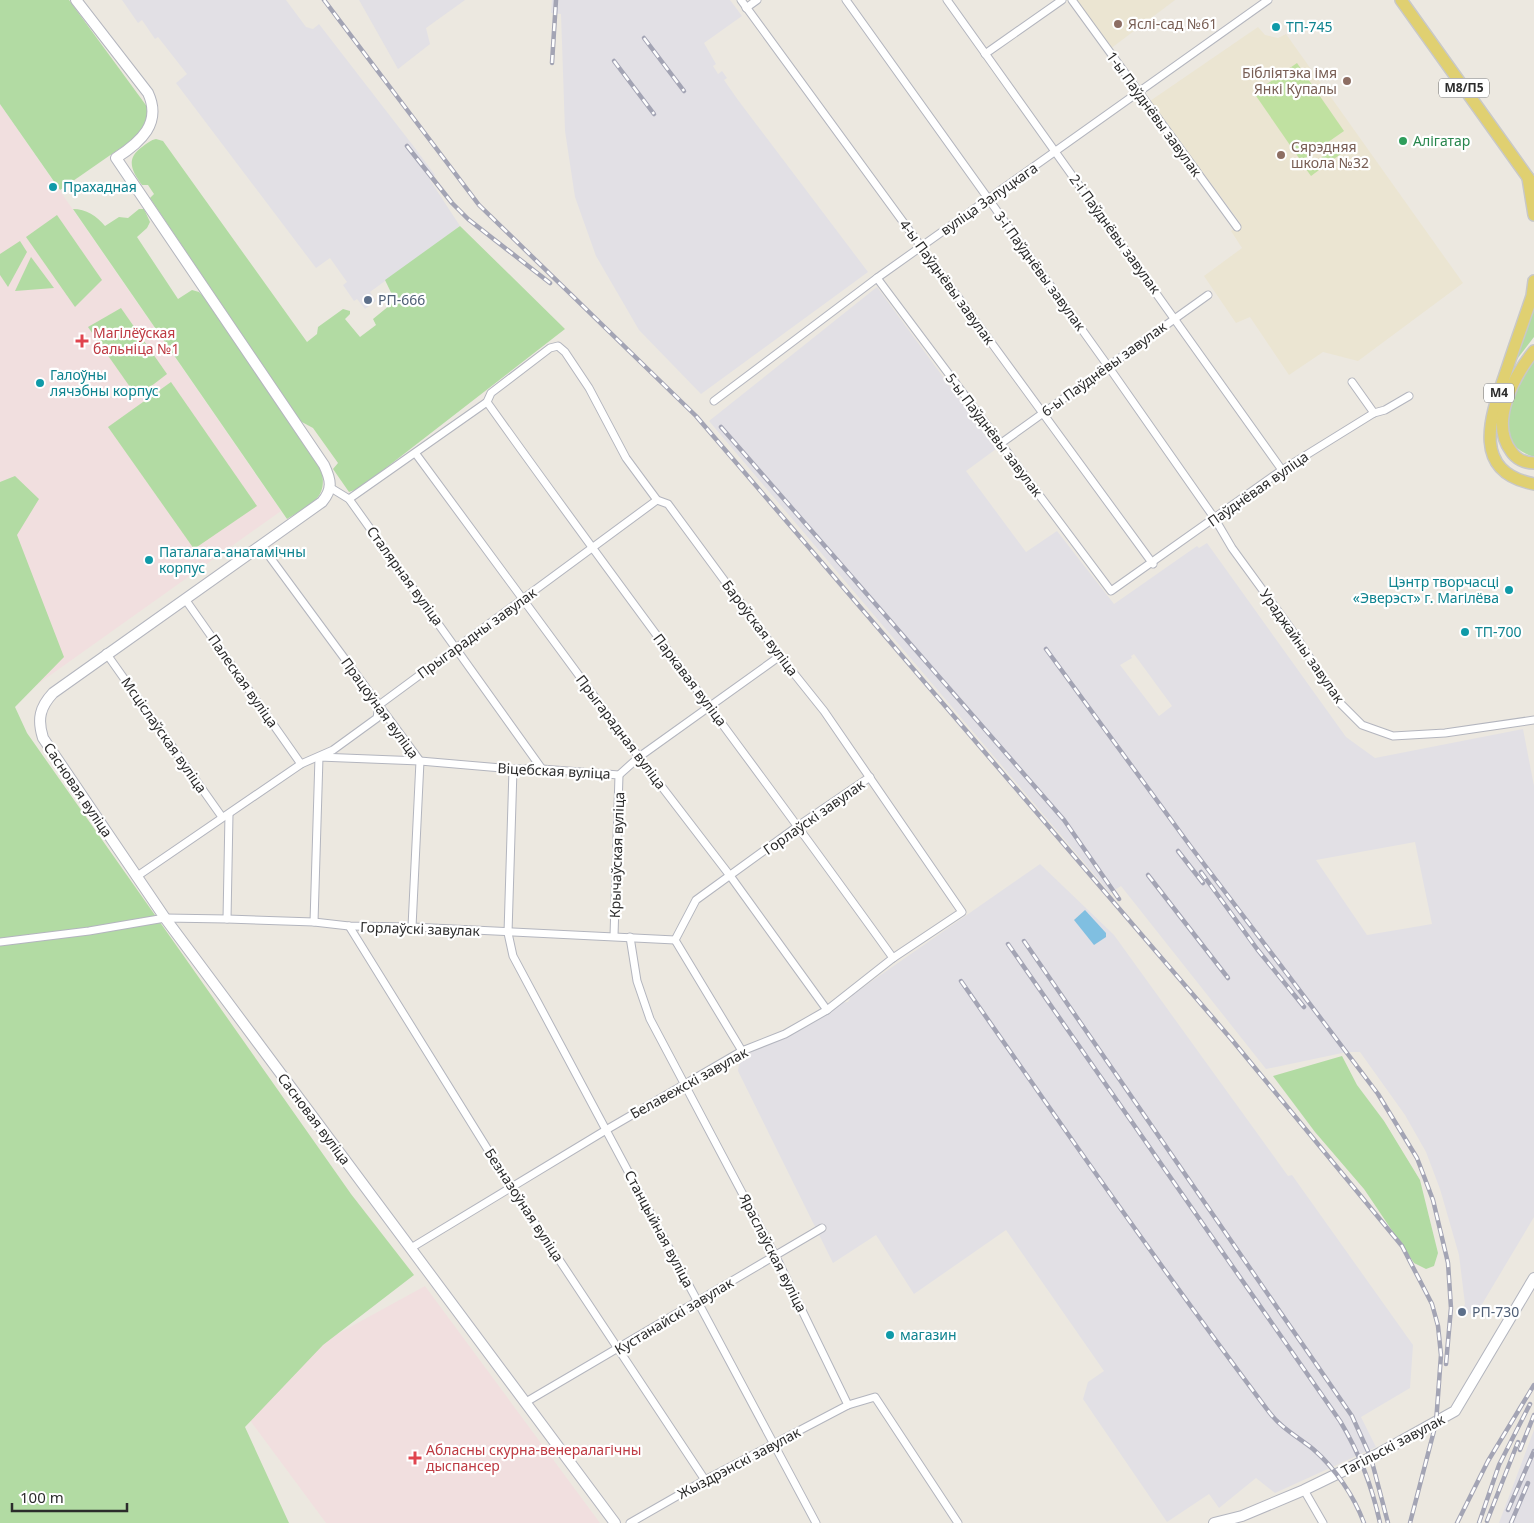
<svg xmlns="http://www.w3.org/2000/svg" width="1534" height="1523" viewBox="0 0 1534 1523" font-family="'Noto Sans',sans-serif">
<rect width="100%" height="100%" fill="#ece8e0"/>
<g fill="#e2e0e5" fill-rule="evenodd">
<polygon points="122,0 286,0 306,27 313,29 319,24 411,143 435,175 430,180 460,226 370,292 376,301 365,309 357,299 354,301 343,285 347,282 330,258 316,268 176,83 187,74 158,37 155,39 142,20 138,23"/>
<polygon points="359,0 465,0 426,28 430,44 398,69"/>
<polygon points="552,0 730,0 742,16 704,43 716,64 713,66 718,74 722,71 727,78 724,80 738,100 868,272 701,394 639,330 596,256 575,197 565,131 561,14 551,13"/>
<path d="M877,287L996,449L966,471L1026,552L1057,531L1114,604L1197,546L1199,548L1207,543L1346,737L1375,758L1523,729L1534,786V1217L1475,1316L1462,1310L1465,1304L1459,1255L1440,1189L1426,1152L1405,1115L1360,1052H1347L1266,1069L1121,886L1110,893L709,421ZM1134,654L1172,706L1159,716L1120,665L1132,658L1131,656ZM1415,842L1432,924L1367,935L1316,860Z"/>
<polygon points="1040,864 1114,935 1288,1176 1292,1175 1413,1345 1410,1388 1361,1417 1376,1447 1275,1493 1256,1478 1219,1508 1209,1494 1167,1522 1083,1399 1088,1382 1104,1371 1006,1230 914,1294 876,1235 833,1263 738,1071 740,1059 832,1004 848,1002 852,995"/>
<polygon points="1534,1430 1534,1523 1499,1523"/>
</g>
<g fill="#ebe5d2">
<polygon points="1076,0 1175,0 1110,49"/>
<polygon points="1258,27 1265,35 1278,38 1286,34 1463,283 1358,361 1323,352 1289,375 1250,317 1236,323 1204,276 1242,248 1231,231 1241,224 1150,101"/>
</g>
<g fill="#f1dfdf">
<polygon points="0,104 281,511 0,711"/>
<polygon points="425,1286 600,1523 326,1523 235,1400 259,1377"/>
</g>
<g fill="#b2dba3">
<polygon points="0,0 69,0 148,108 145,125 132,140 60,190 0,104"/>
<path d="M156,139L163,141L307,342L317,334L318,327L343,309L350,311V314L345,319L360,337L376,325L373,319L395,301L385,280L460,226L565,329L360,488L349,492L333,469L338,463L313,428L300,421L150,198L154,194L148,185H142C132,171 125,159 142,147C147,143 151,140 156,139Z"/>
<path d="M73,209C86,209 97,216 105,226L119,217L128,218L139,209H144L150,222L147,228L137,237L178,299L192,290L199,292L203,296L321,468C329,500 310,504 287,519Z"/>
<polygon points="57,215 102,280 75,307 26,237"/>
<polygon points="20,241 27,252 8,287 0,275 0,254"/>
<polygon points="31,257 54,288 15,291"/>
<polygon points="1534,306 1534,337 1514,363"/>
<polygon points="121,308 167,374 137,397 88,327"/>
<path d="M1534,354V457C1482,440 1517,385 1534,354Z"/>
<polygon points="171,382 257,506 194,549 108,427"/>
<polygon points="15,476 39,499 17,535 64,657 15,707 27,733 351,1194 414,1275 323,1345 245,1427 289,1523 0,1523 0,482"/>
<polygon points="1342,1056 1357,1085 1384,1121 1420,1180 1438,1253 1434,1266 1426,1269 1414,1263 1364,1189 1315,1132 1273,1076"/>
</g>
<g fill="#c0e1a1">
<polygon points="1297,63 1344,131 1301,161 1254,93"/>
<polygon points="1337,146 1342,153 1311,176 1306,169"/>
</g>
<polygon fill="#80bfe1" points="1085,910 1106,933 1106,937 1094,945 1074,920"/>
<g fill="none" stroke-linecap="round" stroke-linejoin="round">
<defs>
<g id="street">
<polyline points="741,0 1153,564"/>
<polyline points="846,0 1108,366 1215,519 1232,548 1291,629 1338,701 1362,725 1393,736 1445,733 1534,720"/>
<polyline points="947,0 1282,470"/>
<polyline points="1072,0 1237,227"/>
<polyline points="746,8 757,0"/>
<polyline points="985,54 1062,0"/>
<polyline points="877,278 1111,591 1282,470 1374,413 1385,410 1409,396"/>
<polyline points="1352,382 1374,413"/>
<polyline points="714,401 877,278 1268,0"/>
<path d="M487,402C620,589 760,772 893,958"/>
<polyline points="1000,444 1208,295"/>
<polyline points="416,454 639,757 731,877 827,1010"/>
<polyline points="331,488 349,499 542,769"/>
<polyline points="349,499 487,402 491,393 550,348 558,346 565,352 589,388 626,458 657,500 668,504 780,656 824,711 962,912 893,958 827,1010 785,1034 742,1051 606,1130 411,1248"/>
<polyline points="261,545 420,761 412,927"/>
<polyline points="185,599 301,764"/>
<polyline points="106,653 222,817"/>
<polyline points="513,769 508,933 513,956 816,1523"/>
<polyline points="136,877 301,764 333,750 377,718 379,705 657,500"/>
<polyline points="227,919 229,814"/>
<polyline points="314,922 319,757 420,761 513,769 542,769 619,775 639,757 780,656"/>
<polyline points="349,926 511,1187 705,1480"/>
<polyline points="614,936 619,775"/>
<polyline points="630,937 637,981 650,1019 776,1257 848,1405 875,1397 958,1523"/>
<polyline points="675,940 696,900 798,826 870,777"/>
<polyline points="675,940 742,1051"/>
<polyline points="0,942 89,931 165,918 227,919 314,922 349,926 412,927 675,940"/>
<polyline points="526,1402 822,1228"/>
<polyline points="1304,1490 1323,1523"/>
<polyline points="630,1523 705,1480 848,1405"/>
</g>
<g id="secondary">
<path d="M76,0L148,93C162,123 141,142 116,158L324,465C331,480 333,489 322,502L53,693C40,707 37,719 43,738L165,918L615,1523"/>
<polyline points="1214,1523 1242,1516 1304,1490 1376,1455 1455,1411 1534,1278"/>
</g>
<g id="primary">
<polyline points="1401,0 1534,186"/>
<polyline points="1528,178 1534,215"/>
<path d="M1534,281L1532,296C1524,320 1515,344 1507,369C1492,413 1468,471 1534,484"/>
<path d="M1534,351C1514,376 1489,422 1511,451C1516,459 1525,463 1534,463"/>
</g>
</defs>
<use href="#street" stroke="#b3b5be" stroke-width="9"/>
<use href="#secondary" stroke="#b3b5be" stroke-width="12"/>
<use href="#primary" stroke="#c8c8c8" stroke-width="14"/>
<use href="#street" stroke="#fff" stroke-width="7"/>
<use href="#secondary" stroke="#fff" stroke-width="10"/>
<use href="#primary" stroke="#e0d071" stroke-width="11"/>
<defs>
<g id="rail">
<polyline points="324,0 479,205 696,416 1232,1040 1402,1246 1432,1304 1438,1326 1441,1355 1436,1423 1410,1523"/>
<polyline points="644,38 684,91"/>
<polyline points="614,61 654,114"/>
<polyline points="552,63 556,0"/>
<polyline points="407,146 452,203 468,219 550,283"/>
<polyline points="721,427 1064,820 1119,899"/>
<polyline points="1046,649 1191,847 1378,1094 1417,1158 1433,1200 1448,1263 1451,1308 1446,1364"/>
<polyline points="1178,851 1203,883"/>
<polyline points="1201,872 1257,949 1304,1007"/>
<polyline points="1148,875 1228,978"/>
<polyline points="1024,941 1352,1416 1371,1458 1388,1523"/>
<path d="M1008,944L1340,1421C1360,1454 1372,1486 1380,1523"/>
<path d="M961,981C1062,1126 1163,1271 1269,1412C1281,1428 1298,1437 1313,1449C1335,1468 1354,1496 1364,1523"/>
<polyline points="1520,1450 1534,1415"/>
<polyline points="1508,1510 1534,1451"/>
<polyline points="1487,1521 1518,1442"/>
<polyline points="1457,1523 1488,1461 1534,1385"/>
<polyline points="1479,1523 1499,1465 1530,1404"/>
<polyline points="1511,1523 1528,1483"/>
</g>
</defs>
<use href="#rail" stroke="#a3a4b4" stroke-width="4.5"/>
<use href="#rail" stroke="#fff" stroke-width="2.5" stroke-dasharray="8" stroke-linecap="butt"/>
</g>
<g fill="#8d6e63" stroke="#fff" stroke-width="2">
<circle cx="1118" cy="24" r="5"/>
<circle cx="1347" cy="81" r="5"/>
<circle cx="1281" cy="155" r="5"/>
</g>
<g fill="#0f9aa8" stroke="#fff" stroke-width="2">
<circle cx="1276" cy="27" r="5"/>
<circle cx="53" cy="187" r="5"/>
<circle cx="40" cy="383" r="5"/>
<circle cx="149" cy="560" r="5"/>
<circle cx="1509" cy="590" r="5"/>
<circle cx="1465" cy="632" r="5"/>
<circle cx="890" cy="1335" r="5"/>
</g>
<circle fill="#2e9e5b" stroke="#fff" stroke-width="2" cx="1403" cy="141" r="5"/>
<g fill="#5c6f8a" stroke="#fff" stroke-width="2">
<circle cx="368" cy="300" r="5"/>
<circle cx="1462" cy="1312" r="5"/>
</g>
<g fill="#e0444e" stroke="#fff" stroke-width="2">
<path d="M79.5 333.5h5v5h5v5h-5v5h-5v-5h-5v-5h5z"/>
<path d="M412.5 1450.5h5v5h5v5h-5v5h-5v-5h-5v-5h5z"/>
</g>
<g text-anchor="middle" stroke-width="4.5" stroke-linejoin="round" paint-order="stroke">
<g fill="#fff" stroke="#6b6b6b" stroke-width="1">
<rect x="1439" y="78.5" width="50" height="19" rx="4"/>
<rect x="1484" y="383.5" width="30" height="19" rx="4"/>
</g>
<g font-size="12" font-weight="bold" fill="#2c2c2c">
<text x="1464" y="92">М8/П5</text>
<text x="1499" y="397">М4</text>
</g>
<g font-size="14" fill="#785e54" stroke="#fff" text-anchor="start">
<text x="1128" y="29">Яслі-сад №61</text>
<text x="1337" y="78" text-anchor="end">Бібліятэка імя<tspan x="1337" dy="16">Янкі Купалы</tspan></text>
<text x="1291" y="152">Сярэдняя<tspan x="1291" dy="16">школа №32</tspan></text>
</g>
<g font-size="14" fill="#0d838f" stroke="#fff" text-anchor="start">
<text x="1286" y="32">ТП-745</text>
<text x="63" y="192">Прахадная</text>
<text x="50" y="380">Галоўны<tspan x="50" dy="16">лячэбны корпус</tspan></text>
<text x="159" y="557">Паталага-анатамічны<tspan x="159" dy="16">корпус</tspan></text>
<text x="1499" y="587" text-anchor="end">Цэнтр творчасці<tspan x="1499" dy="16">«Эверэст» г. Магілёва</tspan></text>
<text x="1475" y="637">ТП-700</text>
<text x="900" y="1340">магазин</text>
</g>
<g font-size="14" fill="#2c2c2c" stroke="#fff">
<text transform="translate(1154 114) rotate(54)" y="5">1-ы Паўднёвы завулак</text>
<text transform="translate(989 199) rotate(-35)" y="5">вуліца Залуцкага</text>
<text transform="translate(1115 234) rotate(54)" y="5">2-і Паўднёвы завулак</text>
<text transform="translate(1040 271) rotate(54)" y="5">3-і Паўднёвы завулак</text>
<text transform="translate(947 282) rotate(54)" y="5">4-ы Паўднёвы завулак</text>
<text transform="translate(1104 369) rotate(-36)" y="5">6-ы Паўднёвы завулак</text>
<text transform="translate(994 435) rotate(53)" y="5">5-ы Паўднёвы завулак</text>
<text transform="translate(1258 489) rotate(-35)" y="5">Паўднёвая вуліца</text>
<text transform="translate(405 576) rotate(54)" y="5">Сталярная вуліца</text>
<text transform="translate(760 628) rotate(53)" y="5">Бароўская вуліца</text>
<text transform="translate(477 633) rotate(-36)" y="5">Прыгарадны завулак</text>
<text transform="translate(1302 646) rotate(55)" y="5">Ураджайны завулак</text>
<text transform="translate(690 680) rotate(53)" y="5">Паркавая вуліца</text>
<text transform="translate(243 681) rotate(55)" y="5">Палеская вуліца</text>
<text transform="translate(380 708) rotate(54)" y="5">Працоўная вуліца</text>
<text transform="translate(621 732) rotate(53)" y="5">Прыгарадная вуліца</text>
<text transform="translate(164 735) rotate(55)" y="5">Мсціслаўская вуліца</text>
<text transform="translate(554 771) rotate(3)" y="5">Віцебская вуліца</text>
<text transform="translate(78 790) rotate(56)" y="5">Сасновая вуліца</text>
<text transform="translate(814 817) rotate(-35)" y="5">Горлаўскі завулак</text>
<text transform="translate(617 855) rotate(-88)" y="5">Крычаўская вуліца</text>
<text transform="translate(420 929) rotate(2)" y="5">Горлаўскі завулак</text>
<text transform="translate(689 1083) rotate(-29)" y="5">Белавежскі завулак</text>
<text transform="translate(314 1119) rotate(53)" y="5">Сасновая вуліца</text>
<text transform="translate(524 1205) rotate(57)" y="5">Безназоўная вуліца</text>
<text transform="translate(659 1229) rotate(62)" y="5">Станцыйная вуліца</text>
<text transform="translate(773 1253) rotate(63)" y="5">Яраслаўская вуліца</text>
<text transform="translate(674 1316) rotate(-31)" y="5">Кустанайскі завулак</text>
<text transform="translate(1393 1445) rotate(-28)" y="5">Тагільскі завулак</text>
<text transform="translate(739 1463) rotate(-28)" y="5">Жыздрэнскі завулак</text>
</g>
<g font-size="14" fill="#27864d" stroke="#fff" text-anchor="start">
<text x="1413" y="146">Алігатар</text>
</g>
<g font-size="14" fill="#4e5e75" stroke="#fff" text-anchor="start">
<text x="378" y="305">РП-666</text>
<text x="1472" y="1317">РП-730</text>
</g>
<g font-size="14" fill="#be3a42" stroke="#fff" text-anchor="start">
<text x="93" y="338">Магілёўская<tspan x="93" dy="16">бальніца №1</tspan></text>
<text x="426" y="1455">Абласны скурна-венералагічны<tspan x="426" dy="16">дыспансер</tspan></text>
</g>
</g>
<path d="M12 1503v8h115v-8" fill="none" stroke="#2c2c2c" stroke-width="2.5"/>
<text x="20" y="1503" font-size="15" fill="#2c2c2c" stroke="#ffffff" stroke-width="4" paint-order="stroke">100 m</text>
</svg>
